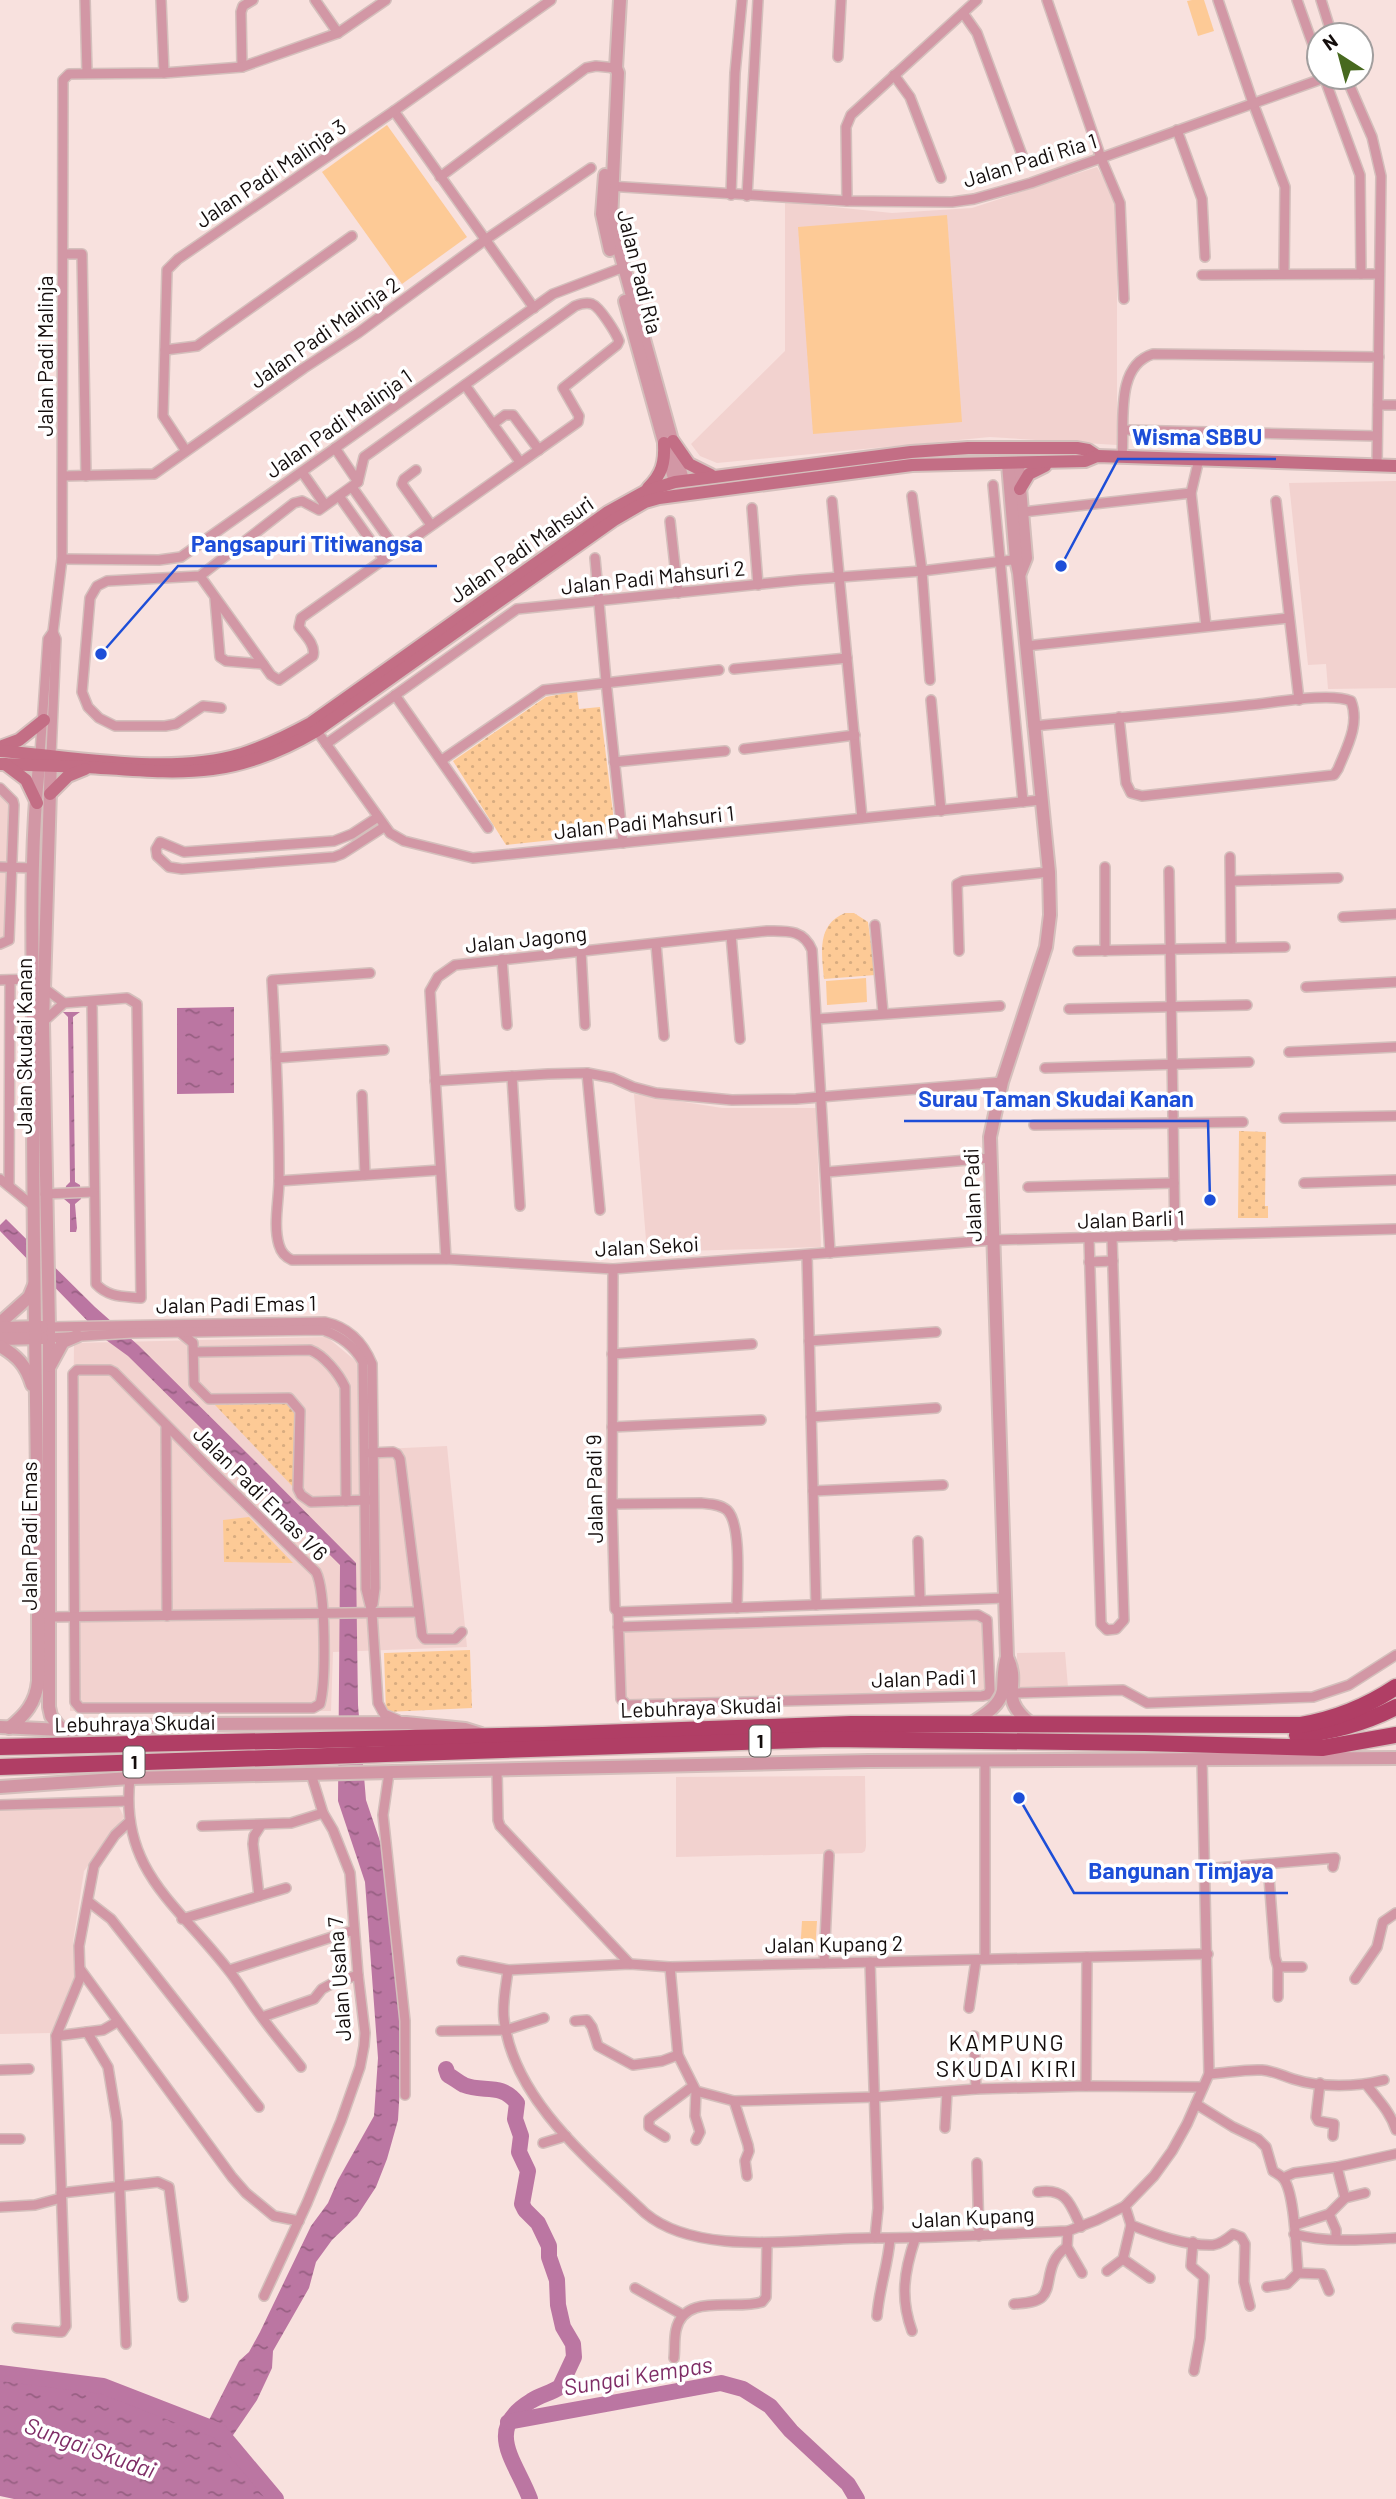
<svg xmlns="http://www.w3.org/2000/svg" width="1396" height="2499" viewBox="0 0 1396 2499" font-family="Barlow,sans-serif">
<defs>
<pattern id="grass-dots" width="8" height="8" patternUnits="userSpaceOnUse" patternTransform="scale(1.75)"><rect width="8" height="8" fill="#fdca96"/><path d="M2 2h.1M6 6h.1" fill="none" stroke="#d8ac80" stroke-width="1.8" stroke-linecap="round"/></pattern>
<pattern id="water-ripples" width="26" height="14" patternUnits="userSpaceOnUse" patternTransform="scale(1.75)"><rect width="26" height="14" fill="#bb76a2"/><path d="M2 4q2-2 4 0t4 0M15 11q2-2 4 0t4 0" fill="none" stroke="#975f82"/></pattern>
</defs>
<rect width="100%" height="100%" fill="#f8e1de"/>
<g fill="#f2d2cf">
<polygon points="1097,167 1117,202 1117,445 990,437 717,463 700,456 691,444 785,351 785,202 892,213 972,208"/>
<polygon points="1396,481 1396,688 1328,689 1326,664 1308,665 1289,483"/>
<polygon points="0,784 18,806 12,940 7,946 0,947"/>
<polygon points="634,1094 722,1108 816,1108 821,1247 647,1252"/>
<polygon points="327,1337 357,1362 360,1450 447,1446 467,1647 333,1652 331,1711 70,1711 74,1343"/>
<polygon points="990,1618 993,1693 625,1701 621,1629"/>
<polygon points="1065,1652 1068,1687 1017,1688 1017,1653"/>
<polygon points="865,1776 866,1846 865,1851 862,1853 676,1857 676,1777"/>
<polygon points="119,1807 124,1817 84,1871 73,1942 76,1977 51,2033 0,2034 0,1810"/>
</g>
<g fill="url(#grass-dots)">
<polygon points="577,691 579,709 600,707 615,829 609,834 506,845 453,761 546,697"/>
<path d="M845,913H854L868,922L875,975L824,979C822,953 816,925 845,913Z"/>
<polygon points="1239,1131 1266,1132 1265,1206 1268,1206 1268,1218 1238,1218"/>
<polygon points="287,1403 294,1409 295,1489 215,1405"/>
<polygon points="249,1517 293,1563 224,1562 223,1520"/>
<polygon points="470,1650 472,1708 386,1712 384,1653"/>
</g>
<g fill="#fdca96">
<polygon points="1192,0 1204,0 1214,31 1198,36 1187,1"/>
<polygon points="387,125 467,237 402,284 322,172"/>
<polygon points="947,215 962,422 813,434 798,227"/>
<polygon points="866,978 867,1002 827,1005 826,981"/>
<polygon points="802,1921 817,1921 815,1953 800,1952"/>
</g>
<g fill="url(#water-ripples)">
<polygon points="234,1007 234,1093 177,1094 177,1008"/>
<polygon points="63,1012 80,1012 73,1017 75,1182 80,1185 81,1199 75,1204 77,1228 76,1232 70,1232 70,1204 64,1199 66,1186 70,1182 68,1017"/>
<polygon points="6,1219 95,1307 138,1345 256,1462 356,1563 358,1705 366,1800 385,1856 398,1972 401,2069 398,2120 387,2159 376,2187 357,2216 332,2240 316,2262 309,2288 273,2351 272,2368 257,2400 229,2441 276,2499 14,2499 0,2496 0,2373 103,2386 206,2426 239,2361 249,2352 260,2332 311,2226 328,2203 338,2180 374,2116 378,2058 365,1882 338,1801 340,1565 128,1356 106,1340 0,1231 0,1225"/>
</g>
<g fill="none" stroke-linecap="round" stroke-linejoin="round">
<g stroke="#bb76a2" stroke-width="16">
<path d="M446,2069L448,2075C454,2078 458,2082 464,2085C483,2093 501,2082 517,2103L515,2119L521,2136L519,2152L528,2171L522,2204L525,2210L538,2223L549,2246V2257L557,2280L558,2305L563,2327L573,2344L574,2357L560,2387C551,2393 540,2395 531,2401C483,2430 516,2461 530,2499"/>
<polyline points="0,2373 103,2386 219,2431 276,2499"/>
<polyline points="508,2422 721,2383 743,2389 770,2406 791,2431 848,2484 857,2499"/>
</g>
<defs>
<g id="minor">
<polyline points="85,0 87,73"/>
<polyline points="161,0 164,73"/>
<polyline points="315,0 338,33"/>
<polyline points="1047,0 1101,158 1120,203 1124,299"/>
<polyline points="1218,0 1253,103 1285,187 1284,274"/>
<polyline points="1297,0 1319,62"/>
<polyline points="1321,0 1332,35"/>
<polyline points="963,13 977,33 1022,155"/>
<polyline points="838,57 841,0"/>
<polyline points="242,67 241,12 243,6 253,0"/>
<polyline points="894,75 910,97 941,178"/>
<polyline points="1324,77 1360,175 1361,274"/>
<polyline points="1346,77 1372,137 1381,176 1377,466"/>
<polyline points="394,111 534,308"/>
<polyline points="1177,130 1202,199 1205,257"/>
<polyline points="440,177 586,68 596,66 616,68"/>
<polyline points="608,186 847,201 952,202 974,199 1031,183 1327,77"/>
<polyline points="731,195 735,73 742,0"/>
<polyline points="747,196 758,0"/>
<polyline points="847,201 846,127 851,115 977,0"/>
<polyline points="64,254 82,254 86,476"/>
<polyline points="1202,275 1379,274"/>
<polyline points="165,350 197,346 352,236"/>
<polyline points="465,385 520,462"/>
<polyline points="1378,405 1396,405"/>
<polyline points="493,424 505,415 513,415 539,450"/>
<polyline points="1124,430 1377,436"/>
<polyline points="335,448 358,482"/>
<polyline points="186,451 163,416 167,270 178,259 394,111 551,0"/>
<path d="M1122,457C1125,424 1114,366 1153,354L1379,357"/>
<polyline points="1199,459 1191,493 1206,626"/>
<polyline points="416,470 404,479 402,484 431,525"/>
<polyline points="302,472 325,505"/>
<polyline points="63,476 154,474 304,368 358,333 485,240 591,168"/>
<polyline points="993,485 1023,802"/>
<polyline points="352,487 396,549"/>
<polyline points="339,496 383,558"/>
<polyline points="912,496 922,571 930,680"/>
<polyline points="832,501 862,818"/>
<polyline points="1276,501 1299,700"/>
<polyline points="752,508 758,585"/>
<polyline points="1023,512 1191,493"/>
<polyline points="670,521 678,593"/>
<polyline points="595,558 606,681 623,843"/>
<polyline points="62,559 159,560 181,557 553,294 624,267"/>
<path d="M200,576L271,675L279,680L313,656C316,645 305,635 299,627L301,618L578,422L579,416L563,388L617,345L619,341C616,333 600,307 592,304C586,302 580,304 575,306L364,457L358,482L319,510L302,501L294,503L200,576L107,581L97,586L90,598L82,692L88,707L99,718L115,726H165L176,724L203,706L221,708"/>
<polyline points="215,599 220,657 226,661 263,664"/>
<polyline points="1026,646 1289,618"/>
<polyline points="734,669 847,658"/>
<polyline points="395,695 488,828"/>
<polyline points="931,700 941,811"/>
<path d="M1033,726C1105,719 1177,713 1249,705C1273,703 1330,692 1351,701C1360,724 1347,747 1338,769L1334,775L1142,796L1131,793L1126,783L1119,717"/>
<polyline points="314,727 390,833 404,841 473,858 1041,800"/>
<polyline points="326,744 517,609 800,580 922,571 1020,559"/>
<polyline points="744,749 855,735"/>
<polyline points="40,754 48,639 53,632"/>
<polyline points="51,755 56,639 53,632 62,559 63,80 69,74 164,73 242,67 338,33 386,0"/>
<polyline points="442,760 544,690 719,670"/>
<polyline points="614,762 725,751"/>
<polyline points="0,788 13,801 14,805 9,940 0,944"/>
<polyline points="378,817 352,834 334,841 184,852 160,842 156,849 157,856 169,867 182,869 334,857 342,854 384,827"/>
<polyline points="1230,857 1231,948"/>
<polyline points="0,867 33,868"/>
<polyline points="1169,871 1175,1236"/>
<polyline points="1231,881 1338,878"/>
<polyline points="1343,917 1396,914"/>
<polyline points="875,925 883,1013"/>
<polyline points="731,935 740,1039"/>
<polyline points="656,944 664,1036"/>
<polyline points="581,951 585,1025"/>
<polyline points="959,951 957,884 963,881 1049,872"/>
<polyline points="1078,951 1285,947"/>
<polyline points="1105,951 1105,867"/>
<polyline points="502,959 507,1025"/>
<path d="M370,973L272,980C276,1047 279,1113 279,1180C279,1200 273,1225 279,1245C281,1252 285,1257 292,1260L446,1259L613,1269L994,1240L1396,1229"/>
<polyline points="0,980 35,979"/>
<polyline points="1306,987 1396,982"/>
<polyline points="44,988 64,1003"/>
<polyline points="1069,1009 1247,1005"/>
<polyline points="817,1019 1000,1006"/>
<path d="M43,1022L64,1003L127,998L137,1004L141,1298C124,1296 109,1298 96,1284L92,1002"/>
<polyline points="1289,1052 1396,1047"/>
<polyline points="276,1058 384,1050"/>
<polyline points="1045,1068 1249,1062"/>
<polyline points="587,1073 600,1210"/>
<polyline points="512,1076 520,1206"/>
<polyline points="435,1081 548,1074 587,1073 613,1078 633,1087 656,1093 732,1100 796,1099 1002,1082"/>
<polyline points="362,1095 365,1175"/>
<polyline points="1284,1118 1396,1116"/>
<polyline points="1034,1125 1243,1122"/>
<polyline points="827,1172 991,1158"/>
<polyline points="0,1179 32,1205"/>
<polyline points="279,1181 440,1170"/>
<polyline points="1304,1183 1396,1180"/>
<polyline points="9,1186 10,980"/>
<polyline points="1028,1187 1174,1183"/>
<polyline points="45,1194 93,1192"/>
<polyline points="1089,1239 1101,1624 1107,1630 1116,1629 1124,1620 1112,1238"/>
<polyline points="807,1255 816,1605"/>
<path d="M446,1259L430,991L438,977L455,965L767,931C787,931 803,929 812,950L830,1253"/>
<polyline points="1089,1262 1113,1261"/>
<polyline points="613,1269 612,1504 615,1609 618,1612 621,1699 627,1705 982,1696 987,1695 990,1690 987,1620 978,1615 618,1627"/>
<path d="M49,1327L325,1322C348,1327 363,1342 372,1364L375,1588L373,1604"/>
<polyline points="182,1334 193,1343 194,1384 209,1399 289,1398 300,1411 298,1489 301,1495 311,1502 369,1500"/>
<path d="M49,1338L132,1333L323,1330C341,1336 354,1346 363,1362L366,1589L372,1613L378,1703L384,1714L398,1720"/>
<polyline points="809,1341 936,1332"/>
<path d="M194,1352L310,1350C324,1355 339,1374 345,1387L346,1501"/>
<polyline points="612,1354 752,1344"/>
<path d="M77,1370H110L114,1372L212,1471L316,1572C326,1591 326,1682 320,1704L313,1708H80L75,1702L73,1374Z"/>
<polyline points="811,1417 936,1408"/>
<polyline points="166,1425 167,1616"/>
<polyline points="612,1427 761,1420"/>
<polyline points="370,1453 393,1452 397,1454 400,1459 422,1635 425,1639 455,1639 462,1632"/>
<polyline points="813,1491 943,1485"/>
<path d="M612,1504L701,1503C710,1504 720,1504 727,1510C742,1524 737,1586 737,1608"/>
<polyline points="918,1541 920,1601"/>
<polyline points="618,1612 1005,1598"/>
<polyline points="50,1617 418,1612"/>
<polyline points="1012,1693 1123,1690 1147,1703 1313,1697 1349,1685 1396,1655"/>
<polyline points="985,1762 985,1959"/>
<polyline points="497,1771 498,1820 500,1826 630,1964"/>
<polyline points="389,1773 383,1815 405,2021 405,2095"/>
<path d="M130,1778C119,1872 180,1906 230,1972C241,1986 250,2002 261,2016C273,2033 288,2050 301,2067"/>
<polyline points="0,1805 128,1801"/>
<polyline points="202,1826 291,1823 323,1813"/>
<polyline points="1268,1864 1275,1957 1278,1967 1302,1967"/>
<polyline points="1205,1869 1335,1858 1333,1867"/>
<polyline points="259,1896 253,1844 254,1836 261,1825"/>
<polyline points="89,1902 111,1919 259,2107"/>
<polyline points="182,1919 286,1888"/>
<polyline points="462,1961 508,1970 630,1964 670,1967 1208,1954"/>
<polyline points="870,1962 878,2208 875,2238"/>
<polyline points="824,1963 829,1855"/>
<polyline points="670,1967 678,2055 696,2091 734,2101 875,2097 976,2089 1086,2086 1203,2087"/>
<polyline points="1278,1967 1278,1997"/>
<polyline points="80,1969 232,2177 246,2193 274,2216 299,2221"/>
<polyline points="229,1970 354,1930"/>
<path d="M508,1970C506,1986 502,2004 504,2019C513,2099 590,2161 645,2213C700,2259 807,2237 875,2238C940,2238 1004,2234 1068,2231L1097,2220L1125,2206L1154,2176L1172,2151L1187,2124L1209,2074L1202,1759"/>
<polyline points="1355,1979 1377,1947 1383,1922 1396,1913"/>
<polyline points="969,2008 976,1960"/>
<polyline points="262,2017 314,1999 322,1989 333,1983 358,1975"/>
<polyline points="575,2021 587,2020 592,2027 598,2046 633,2065 662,2061 678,2055"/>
<polyline points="441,2031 506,2030 544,2018"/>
<polyline points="87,2032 108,2067 117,2122 126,2344"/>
<polyline points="56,2036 103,2030 117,2022"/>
<polyline points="974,2036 976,2089"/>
<polyline points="0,2070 29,2069"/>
<path d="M1209,2074C1227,2073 1244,2069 1262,2070C1274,2071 1283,2076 1293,2079C1321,2088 1357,2087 1384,2080"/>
<polyline points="1320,2083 1316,2117 1318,2121 1334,2124 1333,2136"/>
<path d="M1366,2084C1378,2100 1390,2111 1396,2130"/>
<polyline points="1086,2086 1087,1957"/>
<polyline points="696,2091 695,2116 700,2132 696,2140"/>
<polyline points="734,2101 748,2145 749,2151 745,2161 747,2176"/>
<path d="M1196,2104L1233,2127L1258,2139L1266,2147L1273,2171C1276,2173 1280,2175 1283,2178C1295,2192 1296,2252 1298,2273L1287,2284L1267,2287"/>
<polyline points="945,2128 947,2092"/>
<polyline points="665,2137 649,2127 649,2119 693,2086"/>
<polyline points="0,2139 20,2139"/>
<polyline points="543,2143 566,2136"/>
<polyline points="977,2163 979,2236"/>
<polyline points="1337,2167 1345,2198"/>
<polyline points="1283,2178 1294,2173 1337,2167 1396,2154"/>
<path d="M1038,2192C1067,2187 1071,2206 1081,2227"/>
<polyline points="61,2193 158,2182 169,2187 183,2297"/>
<path d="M1125,2206L1131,2225C1156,2235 1186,2246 1213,2245C1221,2244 1227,2239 1233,2234L1241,2237L1245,2244L1244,2282L1250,2306"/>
<polyline points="0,2207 35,2205 61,2198"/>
<polyline points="1329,2214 1336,2230 1336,2239"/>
<polyline points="1295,2225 1329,2214 1345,2198 1365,2193"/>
<polyline points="1068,2231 1067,2247 1082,2273"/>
<path d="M1294,2234C1326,2243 1363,2240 1396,2238"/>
<polyline points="1193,2242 1191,2266 1204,2277 1200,2338 1194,2371"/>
<polyline points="1123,2259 1150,2278"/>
<polyline points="1107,2271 1123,2259 1131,2225"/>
<polyline points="1298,2273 1322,2274 1329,2291"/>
<polyline points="635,2288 683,2315"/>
<polyline points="264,2296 307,2203 341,2121 360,2067 364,2046 365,2033 358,1975 350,1873 333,1830 323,1813 311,1774"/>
<path d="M1014,2304C1022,2303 1036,2303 1042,2297C1053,2287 1044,2262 1067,2247"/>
<path d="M877,2316C879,2289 888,2265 890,2239"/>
<polyline points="17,2328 59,2332 62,2332 66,2326 56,2036 80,1978 79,1946 94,1866 115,1835 130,1821"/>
<path d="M912,2331C900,2298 904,2272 915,2239"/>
<path d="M674,2358C675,2349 674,2339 676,2330C684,2292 735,2311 762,2302L766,2297L767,2243"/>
</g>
<g id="tertiary">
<polyline points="620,0 616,68 618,73 611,220 683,480"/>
<polyline points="605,175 602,214 610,250"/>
<polyline points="625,301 675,482"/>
<polyline points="1018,464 1026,558 1020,573"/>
<polyline points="51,758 43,1022 49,1327 49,1707 51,1716 62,1730"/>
<polyline points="0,1323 29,1297 34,1285"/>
<polyline points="0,1328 42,1327"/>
<polyline points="0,1339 42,1338"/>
<path d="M0,1346C17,1356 26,1365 32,1385"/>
<polyline points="50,1366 63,1342 77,1336"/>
<path d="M1007,1657C1022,1687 997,1696 1030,1723"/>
<path d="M972,1723C984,1715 1000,1706 1003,1690C1004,1678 1003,1668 1007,1657L990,1137L1002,1082L1046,947L1050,915L1049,872L1019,573L1016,559L1008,464"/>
<polyline points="0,1727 62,1730 199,1724 406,1723 465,1729 481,1734"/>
<path d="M9,1728C25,1715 36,1703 38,1681C39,1470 32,1258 33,1047C33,950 29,853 40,756"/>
<polyline points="0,1787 130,1778 868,1761 1396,1758"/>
</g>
<g id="secondary">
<polyline points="673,441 689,464 711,475"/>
<path d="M648,488C662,474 665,463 664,443"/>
<polyline points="1020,489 1029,474 1045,466"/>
<polyline points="0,747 19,740 44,720"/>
<path d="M0,751C75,757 170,776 242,754C266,746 289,735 311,723L608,512L646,491L675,482L911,452L968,448H1077L1088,450L1097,456"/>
<path d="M0,764C29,765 58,766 87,767C180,773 231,781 316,731L614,520L645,502L659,498L912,465L1085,461L1097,456L1396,466"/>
<polyline points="5,764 26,780 37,803"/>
<polyline points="50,794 68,776 85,769"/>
</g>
<g id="trunk">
<path d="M1297,1735C1333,1732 1363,1724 1396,1707"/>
<path d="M0,1747L543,1735L851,1724L1301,1725C1336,1719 1366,1707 1396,1687"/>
<polyline points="0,1767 830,1739 1145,1743 1322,1748 1396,1735"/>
</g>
</defs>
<use href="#minor" stroke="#d4bfbc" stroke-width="12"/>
<use href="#tertiary" stroke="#d4bfbc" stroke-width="16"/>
<use href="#secondary" stroke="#d4bfbc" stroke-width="16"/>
<use href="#trunk" stroke="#d4bfbc" stroke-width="19"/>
<use href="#minor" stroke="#d297a5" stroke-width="9"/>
<use href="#tertiary" stroke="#d297a5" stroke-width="12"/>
<use href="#secondary" stroke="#c36e85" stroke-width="12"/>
<use href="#trunk" stroke="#b03e65" stroke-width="16"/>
</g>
<g text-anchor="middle" stroke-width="7" stroke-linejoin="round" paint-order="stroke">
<g fill="#fff" stroke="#5a5655" stroke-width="2">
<rect x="749.5" y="1725.5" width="21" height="31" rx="5"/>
<rect x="123.5" y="1746.5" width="21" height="31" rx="5"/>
</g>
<g font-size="19" font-weight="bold" fill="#140d0c">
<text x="760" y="1748">1</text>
<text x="134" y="1769">1</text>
</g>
<g font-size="21" fill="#140d0c" stroke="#fff">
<text transform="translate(1030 161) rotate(-17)" y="7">Jalan Padi Ria 1</text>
<text transform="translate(271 174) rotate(-34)" y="7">Jalan Padi Malinja 3</text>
<text transform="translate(639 272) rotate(76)" y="7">Jalan Padi Ria</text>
<text transform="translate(325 333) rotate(-35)" y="7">Jalan Padi Malinja 2</text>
<text transform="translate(46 356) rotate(-90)" y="7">Jalan Padi Malinja</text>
<text transform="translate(339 424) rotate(-35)" y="7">Jalan Padi Malinja 1</text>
<text transform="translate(522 550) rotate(-35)" y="7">Jalan Padi Mahsuri</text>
<text transform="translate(653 578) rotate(-6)" y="7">Jalan Padi Mahsuri 2</text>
<text transform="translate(644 823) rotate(-6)" y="7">Jalan Padi Mahsuri 1</text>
<text transform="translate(526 940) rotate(-6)" y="7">Jalan Jagong</text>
<text transform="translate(25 1046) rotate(-90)" y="7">Jalan Skudai Kanan</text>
<text transform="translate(973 1195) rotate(-92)" y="7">Jalan Padi</text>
<text transform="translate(1131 1220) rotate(-2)" y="7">Jalan Barli 1</text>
<text transform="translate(647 1247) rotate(-3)" y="7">Jalan Sekoi</text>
<text transform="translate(236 1305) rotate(-1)" y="7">Jalan Padi Emas 1</text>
<text transform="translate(595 1489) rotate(-91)" y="7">Jalan Padi 9</text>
<text transform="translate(260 1494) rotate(45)" y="7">Jalan Padi Emas 1/6</text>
<text transform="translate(30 1536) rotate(-90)" y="7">Jalan Padi Emas</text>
<text transform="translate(924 1679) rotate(-2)" y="7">Jalan Padi 1</text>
<text transform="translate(701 1708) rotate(-2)" y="7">Lebuhraya Skudai</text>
<text transform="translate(135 1724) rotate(-1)" y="7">Lebuhraya Skudai</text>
<text transform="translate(834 1945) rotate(-1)" y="7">Jalan Kupang 2</text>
<text transform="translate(340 1979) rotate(-94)" y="7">Jalan Usaha 7</text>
<text transform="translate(973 2218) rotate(-3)" y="7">Jalan Kupang</text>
</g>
<g font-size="23" letter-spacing="2" fill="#140d0c" stroke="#fff">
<text x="1007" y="2051">KAMPUNG<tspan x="1007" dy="26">SKUDAI KIRI</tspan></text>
</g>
<g font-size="23" font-style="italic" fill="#7f2d66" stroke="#fff">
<text transform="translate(638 2376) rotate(-9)" y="8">Sungai Kempas</text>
<text transform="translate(90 2448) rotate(20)" y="8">Sungai Skudai</text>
</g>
</g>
<path fill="none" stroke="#1d4ed8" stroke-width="2.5" d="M1061 566L1118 459H1276M101 654L178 566H437M1210 1200L1208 1121H904M1019 1798L1074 1893H1288"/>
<g fill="#1d4ed8" stroke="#fff" stroke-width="2.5">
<circle cx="1061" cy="566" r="7"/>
<circle cx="101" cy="654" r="7"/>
<circle cx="1210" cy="1200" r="7"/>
<circle cx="1019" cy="1798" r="7"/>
</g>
<g font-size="23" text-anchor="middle" font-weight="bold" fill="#1d4ed8" stroke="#fff" stroke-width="7" stroke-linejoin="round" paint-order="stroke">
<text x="1197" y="445">Wisma SBBU</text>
<text x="307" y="552">Pangsapuri Titiwangsa</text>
<text x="1056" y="1107">Surau Taman Skudai Kanan</text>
<text x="1181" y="1879">Bangunan Timjaya</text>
</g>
<g transform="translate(1340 56) rotate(324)"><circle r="33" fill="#ffffff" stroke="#a19e9e" stroke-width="2"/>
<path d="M0-5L12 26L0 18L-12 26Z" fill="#47691f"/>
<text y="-10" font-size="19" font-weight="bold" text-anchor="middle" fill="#140d0c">N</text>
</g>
</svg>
